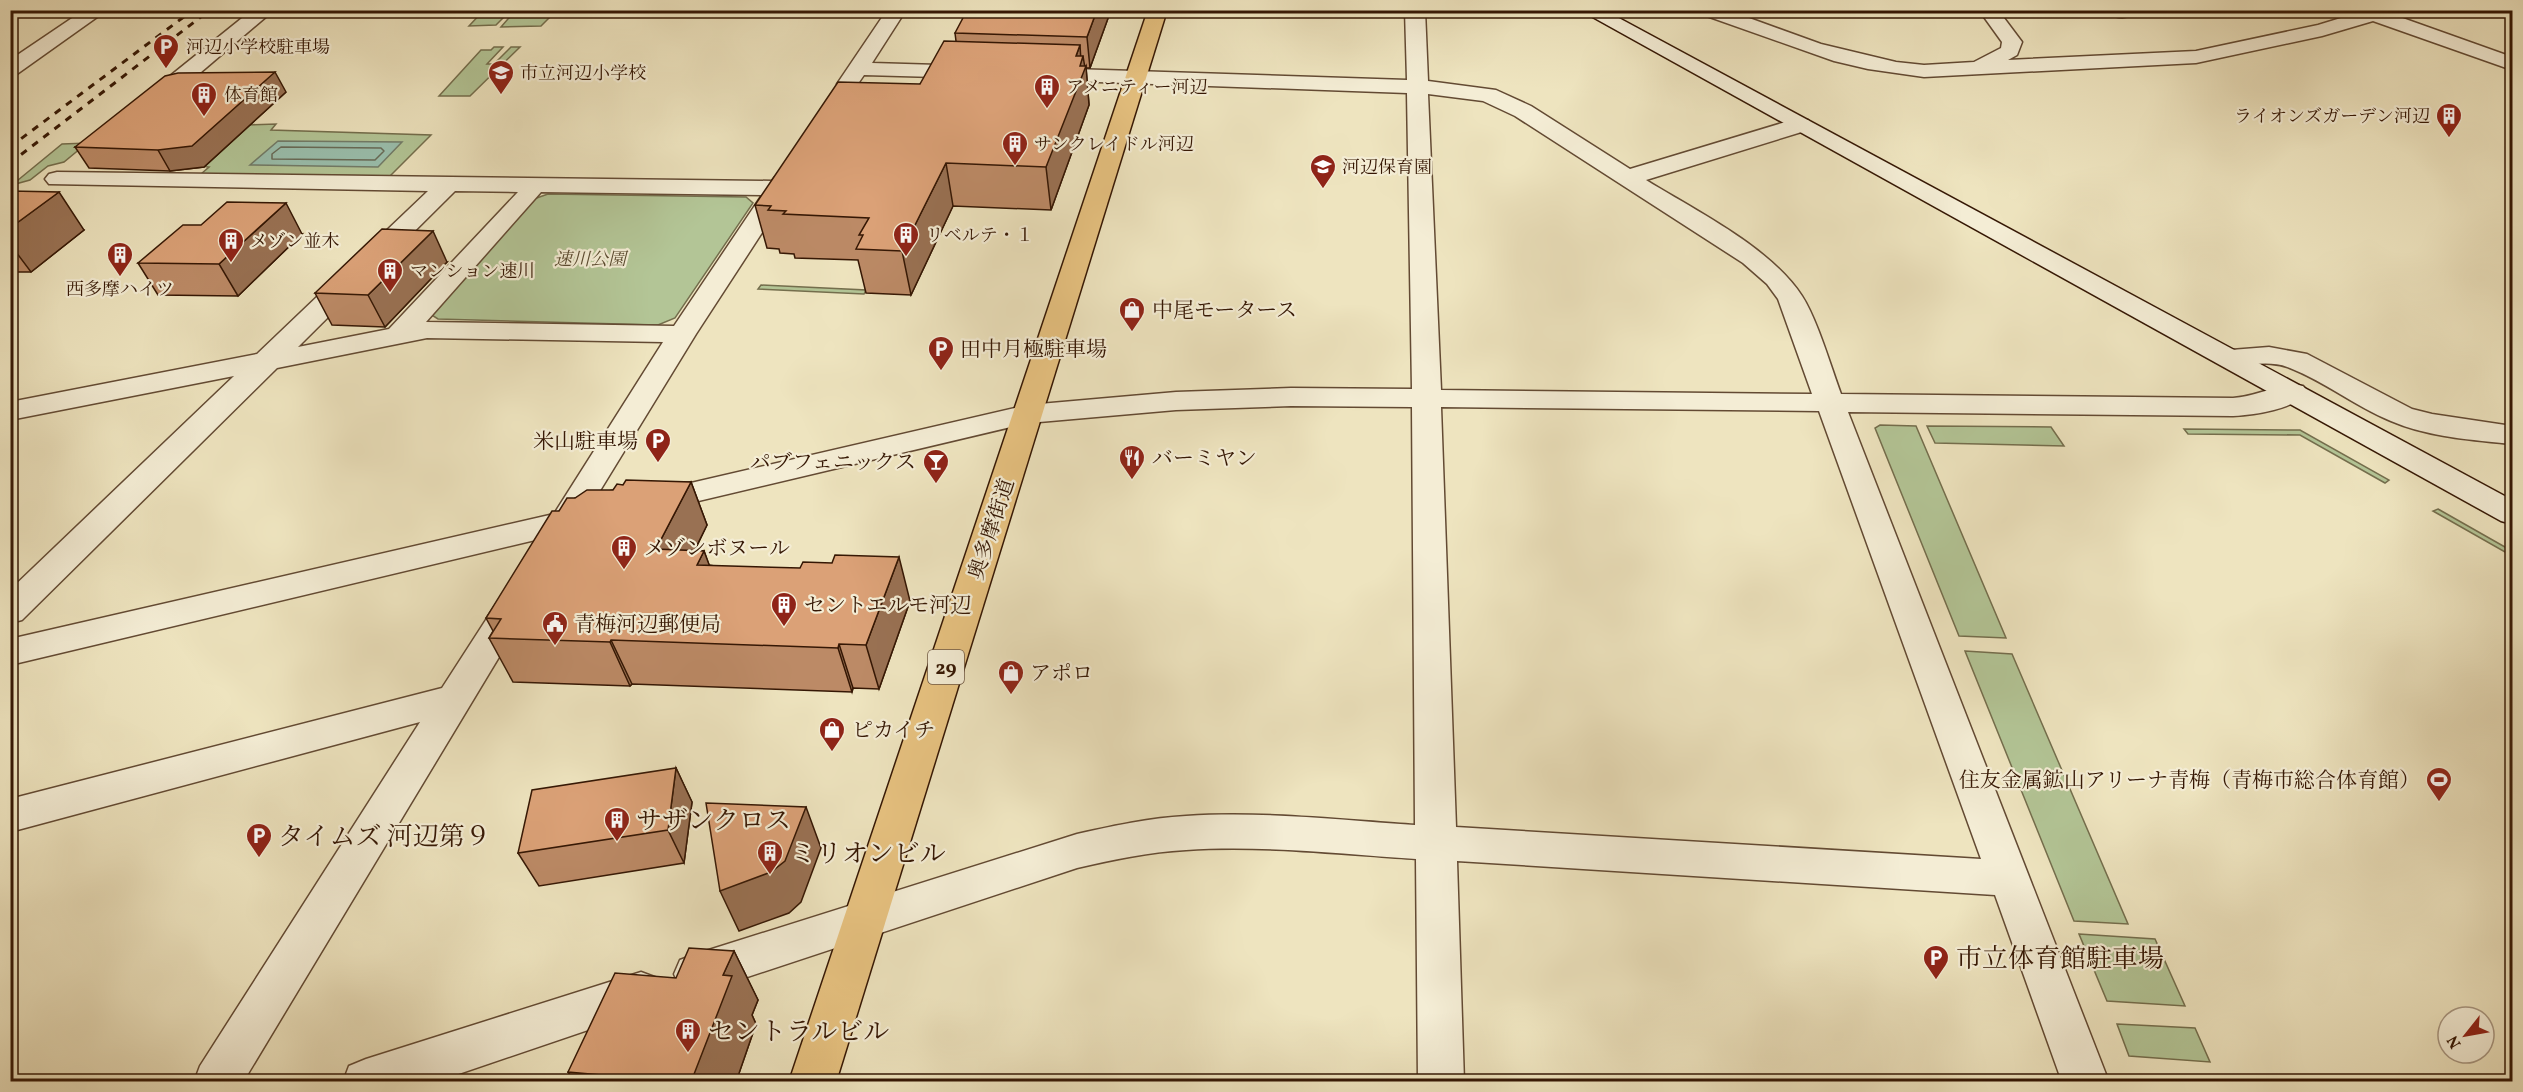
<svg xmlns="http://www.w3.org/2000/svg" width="2523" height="1092" viewBox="0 0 2523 1092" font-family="Vollkorn,'Noto Serif JP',serif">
<rect width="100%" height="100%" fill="#eee4bf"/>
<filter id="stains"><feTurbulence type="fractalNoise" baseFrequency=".00333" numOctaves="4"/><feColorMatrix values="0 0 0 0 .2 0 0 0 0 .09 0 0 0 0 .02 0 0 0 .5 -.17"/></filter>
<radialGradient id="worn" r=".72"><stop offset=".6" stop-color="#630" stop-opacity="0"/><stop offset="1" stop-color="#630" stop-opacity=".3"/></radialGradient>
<g fill="#b3c596" stroke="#746e4d" stroke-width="1.5">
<polygon points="484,10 510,10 510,11 496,25 469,26"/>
<polygon points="515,11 515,10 556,11 541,26 501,27"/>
<polygon points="494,47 503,47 487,64 494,64 511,47 520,47 470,96 439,96 481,50 491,50"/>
<polygon points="276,124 271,130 431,135 390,176 201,174 209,167 198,166 244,125"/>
<polygon points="87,143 64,162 48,166 30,180 12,185 62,144"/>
<polygon points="548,194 746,197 753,203 675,318 658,325 438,319 427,312 531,200"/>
<polygon points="761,285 866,290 864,294 758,289"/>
<polygon points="1880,425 1916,426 2006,638 1959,636 1875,428"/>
<polygon points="1927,426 2051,427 2064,446 1935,443"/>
<polygon points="2184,429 2300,430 2389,480 2385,483 2300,435 2188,434"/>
<polygon points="2438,509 2512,551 2512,556 2433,511"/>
<polygon points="1965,651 2012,654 2128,924 2074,921"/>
<polygon points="2079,934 2155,939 2185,1006 2107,1001"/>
<polygon points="2117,1024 2195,1028 2210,1062 2129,1056"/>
</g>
<polygon fill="#9abfad" stroke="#727c69" stroke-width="1.5" points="278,141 402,142 378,167 250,165"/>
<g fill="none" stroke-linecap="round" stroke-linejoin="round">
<polygon stroke="#686b58" stroke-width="1.5" points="281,147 381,148 384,151 375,160 272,159 272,154"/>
<defs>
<g id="street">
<polygon points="84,10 107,10 17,74 10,76 10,60"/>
<polygon points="252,10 274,10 160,107 144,107 141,102 144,97"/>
<polygon points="887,10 906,10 872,63 972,66 979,68 982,72 979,76 972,78 864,75 855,88 841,88 837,84"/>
<path d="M1405,10H1425L1428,81L1496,90L1531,106L1630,169L1792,120H1808L1811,125L1808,130L1646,180C1696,211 1770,247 1802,296C1817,319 1831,367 1841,394L2233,398C2257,397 2283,381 2303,386L2308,392C2296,409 2253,415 2233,416L1848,412L2109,1082H2062L1995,895L1457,861L1464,1082H1418L1416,859C1340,854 1262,845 1186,850C1149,852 1112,860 1077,868L696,994L680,988L674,974L680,960L696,954L1077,834C1113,826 1149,818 1186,816C1262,811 1339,820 1415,825L1412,407L1291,406L1176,410L1028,423L652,512L641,509L636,502L641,495L652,492L1028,405L1176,392L1291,388L1412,389L1407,93L1042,80L1035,78L1032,74L1035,70L1042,68L1407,80ZM1428,94L1483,101L1515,116L1743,263L1767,284L1778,299L1812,394L1441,390ZM1441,407L1819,411L1981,859L1456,827Z"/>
<polygon points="1699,10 1727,10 1821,44 1896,62 1924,65 1974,62 2001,48 2002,42 1979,10 1998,10 2022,42 2017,55 2008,60 2196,51 2318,25 2354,14 2351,10 2380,10 2512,57 2512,70 2373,21 2322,36 2196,63 1924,77 1868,69 1834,61 1701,14"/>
<path d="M2112,10H2136C2131,18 2122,18 2114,16Z"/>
<path d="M57,172L772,181L775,177H791L795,182L696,334L590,507L598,509L603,517L598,525L576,530L572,538L560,541L548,537L10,665V639L554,514L663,342L427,338L277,368L22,620L10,623V590L234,376L10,420V402L257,354L428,191L49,184L45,179L49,174ZM455,191L518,192L389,329L298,347ZM541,192L762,195L674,326L426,322Z"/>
<path d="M2269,347L2307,354L2412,409L2432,414L2512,426V444C2473,440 2428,437 2391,421C2356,407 2326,382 2290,368C2267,358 2242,369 2218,363L2214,357L2218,351Z"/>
<polygon points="514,592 526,595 531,604 243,1082 194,1082 200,1066 420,722 10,832 10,799 442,688 502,595"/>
<polygon points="641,972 657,978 663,992 657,1006 641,1012 435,1082 343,1082 349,1066 366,1059"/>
</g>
<polygon id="secondary" points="1580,10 1604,10 2512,500 2512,524 2501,521"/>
<polygon id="primary" points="1148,10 1167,10 836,1082 789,1082"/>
</defs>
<use href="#street" stroke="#634a33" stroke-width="3"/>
<use href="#secondary" stroke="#351704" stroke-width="3"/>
<use href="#primary" stroke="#351704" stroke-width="3"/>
<use href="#street" fill="#f4edd5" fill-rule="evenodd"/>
<use href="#secondary" fill="#f4edd5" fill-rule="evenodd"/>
<use href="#primary" fill="#e7c280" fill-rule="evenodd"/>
<g stroke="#351704" stroke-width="3" stroke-dasharray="7 7" stroke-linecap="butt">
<polyline points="10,147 193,10"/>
<polyline points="10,163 210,10"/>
</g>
</g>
<g fill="#bc8a66" stroke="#351704" stroke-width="1.5">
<polygon points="974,10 1111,10 1090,68 1086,68 1089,105 1051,210 953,206 911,295 866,293 858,260 795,258 794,254 780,253 779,249 767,248 755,205 920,84 956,41 955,33 971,16"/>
<polygon points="286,92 204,167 170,171 89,168 75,147"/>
<polygon points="10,191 84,230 31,272 10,272"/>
<polygon points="302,234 238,296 158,295 138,263"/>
<polygon points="447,262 385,327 332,325 315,293"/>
<polygon points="691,482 707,525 695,550 704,551 709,565 910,601 879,689 853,688 852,692 632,684 630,686 513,682 489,638 493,631 486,618 559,511 575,498 613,490 623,485"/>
<polygon points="676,768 692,802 684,863 539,886 518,853"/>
<polygon points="734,951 758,1000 752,1015 756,1024 736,1082 575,1082 568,1072 676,978"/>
</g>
<g fill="#997153" stroke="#351704" stroke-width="1.5">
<polygon points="1097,10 1111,10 1090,68 1087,37"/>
<polygon points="1080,45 1081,62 1083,56 1085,68 1086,66 1089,105 1051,210 1046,167 1076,56"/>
<polygon points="275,72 286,92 204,167 170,171 158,150"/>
<polygon points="946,163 953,206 911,295 902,251"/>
<polygon points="59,192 84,230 31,272 10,244 10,228"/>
<polygon points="286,203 302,234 238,296 219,264"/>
<polygon points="433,231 447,262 385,327 368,295"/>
<polygon points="691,482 707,525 674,592 656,549"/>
<polygon points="704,551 720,594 697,565"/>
<polygon points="899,557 910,601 879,689 866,645"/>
<polygon points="611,640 632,684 630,686 610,642"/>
<polygon points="839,644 853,688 852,692 838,648"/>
<polygon points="676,768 692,802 684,863 668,830"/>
<polygon points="806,807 821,848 801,902 789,913 739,931 720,891"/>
<polygon points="734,951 758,1000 752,1015 756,1024 736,1082 691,1082 723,975"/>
</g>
<g fill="#dba177" stroke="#351704" stroke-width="1.5">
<polygon points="974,10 1097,10 1087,37 955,33 964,16 971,16"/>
<polygon points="944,41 1080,45 1076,56 1083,56 1080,66 1086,66 1046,167 946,163 902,251 856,249 863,235 859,235 869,218 783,214 786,211 768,210 771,206 755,205 838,82 920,84"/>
<polygon points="275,72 192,146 158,150 75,147 165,76 178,73"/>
<polygon points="10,191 59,192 10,228"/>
<polygon points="227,202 286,203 219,264 138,263 183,225 201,225"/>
<polygon points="382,229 433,231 368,295 315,293"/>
<polygon points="626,480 691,482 656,549 704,551 697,565 800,568 803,562 832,563 835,555 899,557 866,645 839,644 838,648 611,640 610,642 489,638 501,619 486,618 552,511 559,511 567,498 575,498 587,490 613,490 617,484 623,485"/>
<polygon points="676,768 668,830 518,853 532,790"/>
<polygon points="706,803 806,807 785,861 771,872 720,891"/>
<polygon points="689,948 734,951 723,975 732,976 691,1082 680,1082 568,1072 615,973 676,978"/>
</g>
<defs>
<symbol id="parking-pin" viewBox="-11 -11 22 30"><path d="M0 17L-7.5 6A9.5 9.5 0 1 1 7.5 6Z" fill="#8f2418" stroke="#f4edd5"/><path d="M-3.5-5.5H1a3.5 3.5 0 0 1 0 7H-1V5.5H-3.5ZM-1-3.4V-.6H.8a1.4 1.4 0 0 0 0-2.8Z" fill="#fff"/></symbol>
<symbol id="school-pin" viewBox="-11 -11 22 30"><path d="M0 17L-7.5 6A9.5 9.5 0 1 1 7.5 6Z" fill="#8f2418" stroke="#f4edd5"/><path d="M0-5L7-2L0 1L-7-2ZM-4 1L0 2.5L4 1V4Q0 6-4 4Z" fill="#fff"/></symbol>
<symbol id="building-pin" viewBox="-11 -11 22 30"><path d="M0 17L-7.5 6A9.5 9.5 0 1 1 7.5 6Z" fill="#8f2418" stroke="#f4edd5"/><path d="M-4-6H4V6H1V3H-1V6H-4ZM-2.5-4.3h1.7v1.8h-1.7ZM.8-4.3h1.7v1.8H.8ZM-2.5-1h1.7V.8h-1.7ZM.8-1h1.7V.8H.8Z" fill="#fff"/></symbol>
<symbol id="shop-pin" viewBox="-11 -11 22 30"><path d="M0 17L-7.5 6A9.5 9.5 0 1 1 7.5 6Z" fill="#8f2418" stroke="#f4edd5"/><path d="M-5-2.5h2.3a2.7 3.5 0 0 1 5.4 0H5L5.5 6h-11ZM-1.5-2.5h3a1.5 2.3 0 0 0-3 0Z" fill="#fff"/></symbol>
<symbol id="restaurant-pin" viewBox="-11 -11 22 30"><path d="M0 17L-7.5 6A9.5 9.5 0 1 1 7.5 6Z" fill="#8f2418" stroke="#f4edd5"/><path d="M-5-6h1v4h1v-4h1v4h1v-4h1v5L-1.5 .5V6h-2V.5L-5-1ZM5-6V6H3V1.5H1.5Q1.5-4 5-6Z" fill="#fff"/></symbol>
<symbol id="bar-pin" viewBox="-11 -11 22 30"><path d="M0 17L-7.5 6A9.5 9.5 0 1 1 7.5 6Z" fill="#8f2418" stroke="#f4edd5"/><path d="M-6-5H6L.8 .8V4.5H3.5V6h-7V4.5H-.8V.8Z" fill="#fff"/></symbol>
<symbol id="civic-pin" viewBox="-11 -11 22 30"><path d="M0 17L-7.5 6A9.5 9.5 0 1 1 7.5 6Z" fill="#8f2418" stroke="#f4edd5"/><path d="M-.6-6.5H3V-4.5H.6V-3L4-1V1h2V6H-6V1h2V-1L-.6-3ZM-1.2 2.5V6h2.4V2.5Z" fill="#fff"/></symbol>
<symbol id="stadium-pin" viewBox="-11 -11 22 30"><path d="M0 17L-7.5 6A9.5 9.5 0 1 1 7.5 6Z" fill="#8f2418" stroke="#f4edd5"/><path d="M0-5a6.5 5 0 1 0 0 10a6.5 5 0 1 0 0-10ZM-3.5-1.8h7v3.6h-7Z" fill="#fff"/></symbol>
</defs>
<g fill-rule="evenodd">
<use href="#parking-pin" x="151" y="32" width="30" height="40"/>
<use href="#school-pin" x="486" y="58" width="30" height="40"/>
<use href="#building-pin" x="1032" y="72" width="30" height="40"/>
<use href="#building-pin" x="189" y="80" width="30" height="40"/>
<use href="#building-pin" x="2434" y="101" width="30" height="40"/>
<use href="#building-pin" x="1000" y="129" width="30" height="40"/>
<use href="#school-pin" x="1308" y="152" width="30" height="40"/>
<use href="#building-pin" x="891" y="220" width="30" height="40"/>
<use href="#building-pin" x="216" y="226" width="30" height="40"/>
<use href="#building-pin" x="105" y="240" width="30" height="40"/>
<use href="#building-pin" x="375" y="256" width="30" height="40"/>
<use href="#shop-pin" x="1117" y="295" width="30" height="40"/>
<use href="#parking-pin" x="926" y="334" width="30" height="40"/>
<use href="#parking-pin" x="643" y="426" width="30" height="40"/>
<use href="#restaurant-pin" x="1117" y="443" width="30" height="40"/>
<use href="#bar-pin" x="921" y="447" width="30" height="40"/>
<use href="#building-pin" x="609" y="533" width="30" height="40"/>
<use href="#building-pin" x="769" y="590" width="30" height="40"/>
<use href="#civic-pin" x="540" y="609" width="30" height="40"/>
<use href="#shop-pin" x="996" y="658" width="30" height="40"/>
<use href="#shop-pin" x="817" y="715" width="30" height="40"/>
<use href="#stadium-pin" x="2424" y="765" width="30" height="40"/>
<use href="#building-pin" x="602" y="805" width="30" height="40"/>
<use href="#parking-pin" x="244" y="821" width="30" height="40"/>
<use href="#building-pin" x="755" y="838" width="30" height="40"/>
<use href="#parking-pin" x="1921" y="943" width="30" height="40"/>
<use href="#building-pin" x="673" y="1016" width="30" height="40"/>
</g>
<g text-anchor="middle" stroke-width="4.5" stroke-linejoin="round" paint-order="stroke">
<g font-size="18" fill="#351704" stroke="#f4edd5" text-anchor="start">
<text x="186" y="53">河辺小学校駐車場</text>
<text x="520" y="79">市立河辺小学校</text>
<text x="1066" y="93">アメニティー河辺</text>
<text x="224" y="101">体育館</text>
<text x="2430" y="122" text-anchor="end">ライオンズガーデン河辺</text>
<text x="1034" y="150">サンクレイドル河辺</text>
<text x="1342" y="173">河辺保育園</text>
<text x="926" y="241">リベルテ・１</text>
<text x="250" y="247">メゾン並木</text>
<text x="410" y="277">マンション速川</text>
<text x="120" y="295" text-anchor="middle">西多摩ハイツ</text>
</g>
<g font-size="18" font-style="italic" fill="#5b4b30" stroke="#f4edd5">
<text x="590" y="265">速川公園</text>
</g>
<rect fill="#f4edd5" stroke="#6e5743" stroke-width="1.5" x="928" y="650" width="36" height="34" rx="4.5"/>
<g font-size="20" font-weight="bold" fill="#351704">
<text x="946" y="674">29</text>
</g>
<g font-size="21" fill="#351704" stroke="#f4edd5" text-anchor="start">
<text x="1152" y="317">中尾モータース</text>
<text x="960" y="356">田中月極駐車場</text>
<text x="638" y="448" text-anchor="end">米山駐車場</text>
<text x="1152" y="465">バーミヤン</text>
<text x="916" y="469" text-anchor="end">パブフェニックス</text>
<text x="644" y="555">メゾンボヌール</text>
<text x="804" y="612">セントエルモ河辺</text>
<text x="574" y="631">青梅河辺郵便局</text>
<text x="1030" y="680">アポロ</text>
<text x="852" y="737">ピカイチ</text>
<text x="2420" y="787" text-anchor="end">住友金属鉱山アリーナ青梅（青梅市総合体育館）</text>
</g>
<g font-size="21" fill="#351704" stroke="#f4edd5">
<text transform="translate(991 529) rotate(-72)" y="7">奥多摩街道</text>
</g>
<g font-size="26" fill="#351704" stroke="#f4edd5" text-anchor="start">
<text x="636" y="829">サザンクロス</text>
<text x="278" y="845">タイムズ 河辺第９</text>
<text x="790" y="862">ミリオンビル</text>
<text x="1956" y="967">市立体育館駐車場</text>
<text x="708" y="1040">セントラルビル</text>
</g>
</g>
<rect width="2523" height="1092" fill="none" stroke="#eee4bf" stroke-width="36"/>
<rect x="12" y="12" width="2499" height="1068" fill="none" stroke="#351704" stroke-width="3"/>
<rect x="18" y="18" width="2487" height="1056" fill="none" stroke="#351704" stroke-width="1.5"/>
<g transform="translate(2466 1035) rotate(239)"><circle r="28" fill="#f4edd5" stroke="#a89781" stroke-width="1.5"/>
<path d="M0-4.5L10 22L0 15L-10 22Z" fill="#8f2418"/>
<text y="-9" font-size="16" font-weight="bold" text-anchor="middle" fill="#351704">N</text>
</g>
<rect width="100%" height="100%" filter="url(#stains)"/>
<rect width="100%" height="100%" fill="url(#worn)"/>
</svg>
